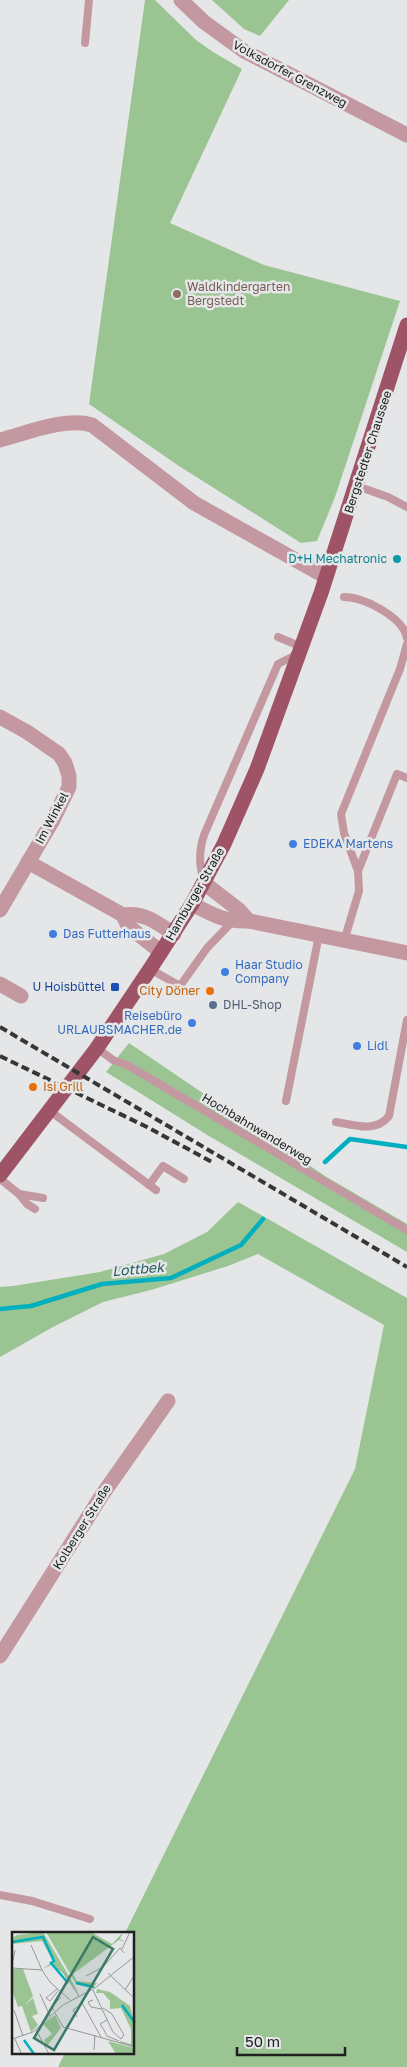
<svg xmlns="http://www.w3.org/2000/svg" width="407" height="2067" viewBox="0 0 407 2067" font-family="'Golos Text',sans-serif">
<rect width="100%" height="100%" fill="#e5e6e8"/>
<g fill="#9ac492">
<polygon points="145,0 155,0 196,40 213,52 242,69 170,223 264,265 400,301 335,497 317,541 301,543 179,466 89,404"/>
<polygon points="212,0 289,0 260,36 244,29"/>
<polygon points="129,1043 325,1176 407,1224 407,1252 209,1136 106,1072"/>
<polygon points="238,1202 407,1298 407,2067 58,2067 65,2053 134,2053 134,1933 125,1933 355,1469 384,1325 258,1254 228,1266 151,1290 103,1302 53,1327 0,1357 0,1287 13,1286 100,1272 164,1254 207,1232"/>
</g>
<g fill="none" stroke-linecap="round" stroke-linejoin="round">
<g stroke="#01afbe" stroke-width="4.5">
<polyline points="325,1162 350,1139 407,1147"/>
<polyline points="0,1309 31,1306 102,1284 171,1278 241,1245 263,1219"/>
</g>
<g stroke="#c398a0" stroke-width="8">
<polyline points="85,43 89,0"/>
<polyline points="357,486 388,497 407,507"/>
<path d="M344,597C364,597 403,617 407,638"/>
<polyline points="278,637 302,647"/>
<polyline points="358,871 344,833 341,814 400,669 407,644"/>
<path d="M203,879C199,863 199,851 204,835L278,664L298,654"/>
<polyline points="344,941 359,891 358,871 397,774 407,778"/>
<polyline points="150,969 180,986 207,948 233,921"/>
<polyline points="97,1048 113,1060 127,1065 407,1230"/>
<polyline points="286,1101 319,935"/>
<polyline points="50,1111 156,1190"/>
<path d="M336,1122C355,1125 376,1133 389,1116L407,1020"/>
<polyline points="0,1179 19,1194 43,1198"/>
<polyline points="149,1185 163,1166 184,1179"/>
<polyline points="19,1194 27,1204 35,1209"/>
<polyline points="0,1895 32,1901 90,1919"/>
</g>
<g stroke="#c398a0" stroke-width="15">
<path d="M0,440C27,433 65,417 92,425L194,503L326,577"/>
<polyline points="0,717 27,732 59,754 65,763 69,776 69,787 53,820 0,910"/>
<path d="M28,862L123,915C144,912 156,922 174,934"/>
<polyline points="204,883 239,910 249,921"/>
<path d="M192,904C213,915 224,922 249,921L407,953"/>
<polyline points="123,915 128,926 161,952"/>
<polyline points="0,984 21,996"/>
<polyline points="0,1656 102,1495 168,1401"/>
</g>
<polyline stroke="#c398a0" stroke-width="15" points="181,0 204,22 244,51 407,135"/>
<polyline stroke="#9e5466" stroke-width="15" points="0,1175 97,1048 150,969 192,904 224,844 257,769 321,593 407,325"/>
<g stroke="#363637" stroke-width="4" stroke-dasharray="8 4" stroke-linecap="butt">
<polyline points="0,1027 407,1267"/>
<polyline points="0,1056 147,1127 212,1162"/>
</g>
</g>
<circle fill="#8d6e63" stroke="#e5e6e8" stroke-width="2" cx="177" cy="294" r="5"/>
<circle fill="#0f9aa8" stroke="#e5e6e8" stroke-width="2" cx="397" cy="559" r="5"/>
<g fill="#3f7fe0" stroke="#e5e6e8" stroke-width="2">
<circle cx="293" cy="844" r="5"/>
<circle cx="53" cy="934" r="5"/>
<circle cx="225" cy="972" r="5"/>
<circle cx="192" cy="1023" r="5"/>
<circle cx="357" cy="1046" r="5"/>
</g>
<rect fill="#1a4fb4" stroke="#e5e6e8" stroke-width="2" x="110" y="982" width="10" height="10" rx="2.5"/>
<g fill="#e8710a" stroke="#e5e6e8" stroke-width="2">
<circle cx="210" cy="991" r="5"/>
<circle cx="33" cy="1087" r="5"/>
</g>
<circle fill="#5c6f8a" stroke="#e5e6e8" stroke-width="2" cx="213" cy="1005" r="5"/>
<g text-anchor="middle" stroke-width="5" stroke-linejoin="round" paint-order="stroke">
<g font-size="12" fill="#202021" stroke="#e5e6e8">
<text transform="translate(290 74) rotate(28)" y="4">Volksdorfer Grenzweg</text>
<text transform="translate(368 452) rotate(-72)" y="4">Bergstedter Chaussee</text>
<text transform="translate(52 818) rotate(-62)" y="4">Im Winkel</text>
<text transform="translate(195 894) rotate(-60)" y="4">Hamburger Straße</text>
<text transform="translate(257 1129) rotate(31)" y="4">Hochbahnwanderweg</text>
<text transform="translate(82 1527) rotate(-58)" y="4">Kolberger Straße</text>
</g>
<g font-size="12" fill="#785e54" stroke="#e5e6e8" text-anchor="start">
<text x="187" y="291">Waldkindergarten<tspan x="187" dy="14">Bergstedt</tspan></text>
</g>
<g font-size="12" fill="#0d838f" stroke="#e5e6e8" text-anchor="end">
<text x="387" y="563">D+H Mechatronic</text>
</g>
<g font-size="12" fill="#366cbe" stroke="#e5e6e8" text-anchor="start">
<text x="303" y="848">EDEKA Martens</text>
<text x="63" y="938">Das Futterhaus</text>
<text x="235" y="969">Haar Studio<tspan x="235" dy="14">Company</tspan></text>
<text x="182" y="1020" text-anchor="end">Reisebüro<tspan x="182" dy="14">URLAUBSMACHER.de</tspan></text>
<text x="367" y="1050">Lidl</text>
</g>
<g font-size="12" fill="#164399" stroke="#e5e6e8" text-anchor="end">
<text x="105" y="991">U Hoisbüttel</text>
</g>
<g font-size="12" fill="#c56008" stroke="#e5e6e8" text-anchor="end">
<text x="200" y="995">City Döner</text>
<text x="43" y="1091" text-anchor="start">Isi Grill</text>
</g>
<g font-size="12" fill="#4e5e75" stroke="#e5e6e8" text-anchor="start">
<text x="223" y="1009">DHL-Shop</text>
</g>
<g font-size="14" font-style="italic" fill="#235b62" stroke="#e5e6e8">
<text transform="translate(138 1269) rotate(-5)" y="5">Lottbek</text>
</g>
</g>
<g transform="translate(12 1932)">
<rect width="122" height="122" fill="#e5e6e8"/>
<path d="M31,0L61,51L67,62L51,41L39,33L31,37L41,29L30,9L0,12V6L5,3ZM34,0H79L100,12L111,0L108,7L113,10L107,8L61,42L65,49L85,51L81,56L64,52ZM0,37H11L21,64L13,73L21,66L26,82L20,84L26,93L19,100L10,74L6,75L0,58ZM85,57L98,60L118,74L122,89V115L107,111L108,109L119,112V97L109,76L98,77V69L91,61H84ZM43,83L49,96L35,114L32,108L40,102L31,92ZM96,109L122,116V122H104Z" fill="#9ac492"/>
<path fill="none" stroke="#01afbe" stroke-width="2.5" d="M0,10L31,5L42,29L39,31L56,51M64,51L82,55M110,73L123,91M12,108L22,122"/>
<path fill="none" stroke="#969798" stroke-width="1" d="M19,13L30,38M110,17L118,0M0,33L3,18M0,36L30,38L38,50L58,68M51,40L67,64M96,41L123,67M74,44L91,35L108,16L112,21M45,57L34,66L38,69L46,59M81,58L101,100L109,107M113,58L123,42M28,62L38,84M81,68L76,70L79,75L90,77M69,69L89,105M91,76L100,82L112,103L109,107M2,78L11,104M42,79L40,75L49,65M43,81L51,95L123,115M65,85L61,78L71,71M95,88L88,92L92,98L95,104L107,109M24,98L37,122M0,107L21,100L51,73L83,56L123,24M3,107L9,121M82,118L83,103"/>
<path fill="#3b7a67" fill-opacity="0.15" stroke="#3b7a67" stroke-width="2.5" d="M81,5L101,17L42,118L22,106Z"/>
<rect width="122" height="122" fill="none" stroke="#202021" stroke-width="2.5"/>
</g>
<path d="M237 2047v8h108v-8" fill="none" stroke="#202021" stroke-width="2.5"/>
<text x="245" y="2047" font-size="15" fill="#202021" stroke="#e5e6e8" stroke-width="4" paint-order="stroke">50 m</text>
</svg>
